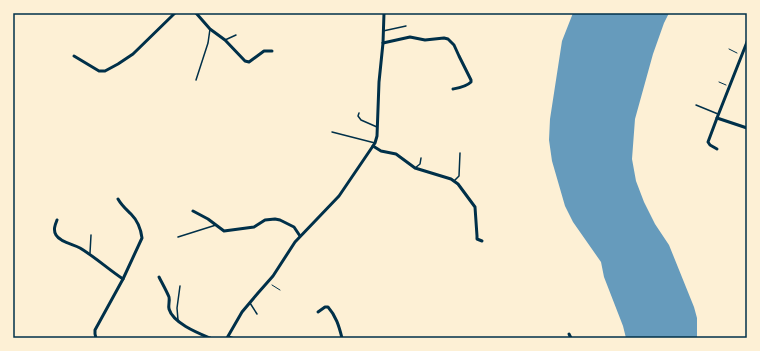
<svg xmlns="http://www.w3.org/2000/svg" width="760" height="351" viewBox="0 0 760 351" font-family="Bitter,serif">
<rect width="100%" height="100%" fill="#fdf0d5"/>
<polygon fill="#669bbc" points="573,13 669,13 664,23 653,54 635,119 632,159 636,181 644,202 655,224 669,245 694,307 697,318 697,338 626,338 623,326 604,277 601,262 573,222 565,206 552,161 549,140 550,119 562,41"/>
<g fill="none" stroke-linecap="round" stroke-linejoin="round">
<g stroke="#003049" stroke-width="1">
<polyline points="729,49 737,53"/>
<polyline points="719,82 726,85"/>
<polyline points="272,285 280,290"/>
</g>
<g stroke="#003049" stroke-width="1.5">
<polyline points="383,31 406,26"/>
<polyline points="225,40 236,35"/>
<polyline points="196,80 208,43 210,29"/>
<polyline points="696,105 718,114"/>
<polyline points="359,113 358,116 361,120 377,127"/>
<polyline points="332,132 375,143"/>
<polyline points="415,168 420,164 421,158"/>
<polyline points="454,181 459,176 460,153"/>
<polyline points="178,237 216,225"/>
<polyline points="90,253 91,235"/>
<polyline points="250,303 257,314"/>
<polyline points="178,320 177,308 180,286"/>
<polyline points="228,336 234,338"/>
</g>
<g stroke="#003049" stroke-width="3">
<polyline points="196,13 210,29 225,40 245,61 249,62 264,51 272,51"/>
<path d="M383,43L410,37L425,40L444,38L448,39L454,45L459,56L471,80V82C466,87 459,88 453,89"/>
<polyline points="74,56 99,71 105,71 118,64 133,54 175,13"/>
<polyline points="717,118 747,128"/>
<polyline points="373,146 381,151 396,154 415,168 451,179 458,184 475,207 477,236 477,239 482,241"/>
<polyline points="717,149 710,145 708,142 717,118 747,42"/>
<polyline points="193,211 208,219 224,231 254,227 265,220 275,219 280,220 294,227 300,236"/>
<path d="M57,220C55,225 53,230 56,235C60,242 72,244 80,248C95,257 108,269 123,279"/>
<path d="M159,277C162,283 166,290 169,297C170,301 168,305 169,309C173,323 198,333 210,338"/>
<path d="M318,312L325,307H328C336,316 339,326 342,338"/>
<polyline points="569,334 571,338"/>
<path d="M96,338L95,334V330L123,279L142,238C141,230 137,220 131,214C126,209 122,206 118,199"/>
<polyline points="227,338 242,312 258,293 273,276 295,242 339,196 375,143 377,136 379,82 383,43 384,13"/>
</g>
</g>
<rect width="760" height="351" fill="none" stroke="#fdf0d5" stroke-width="28"/>
<rect x="14" y="14" width="732" height="323" fill="none" stroke="#003049" stroke-width="1.5"/>
</svg>
